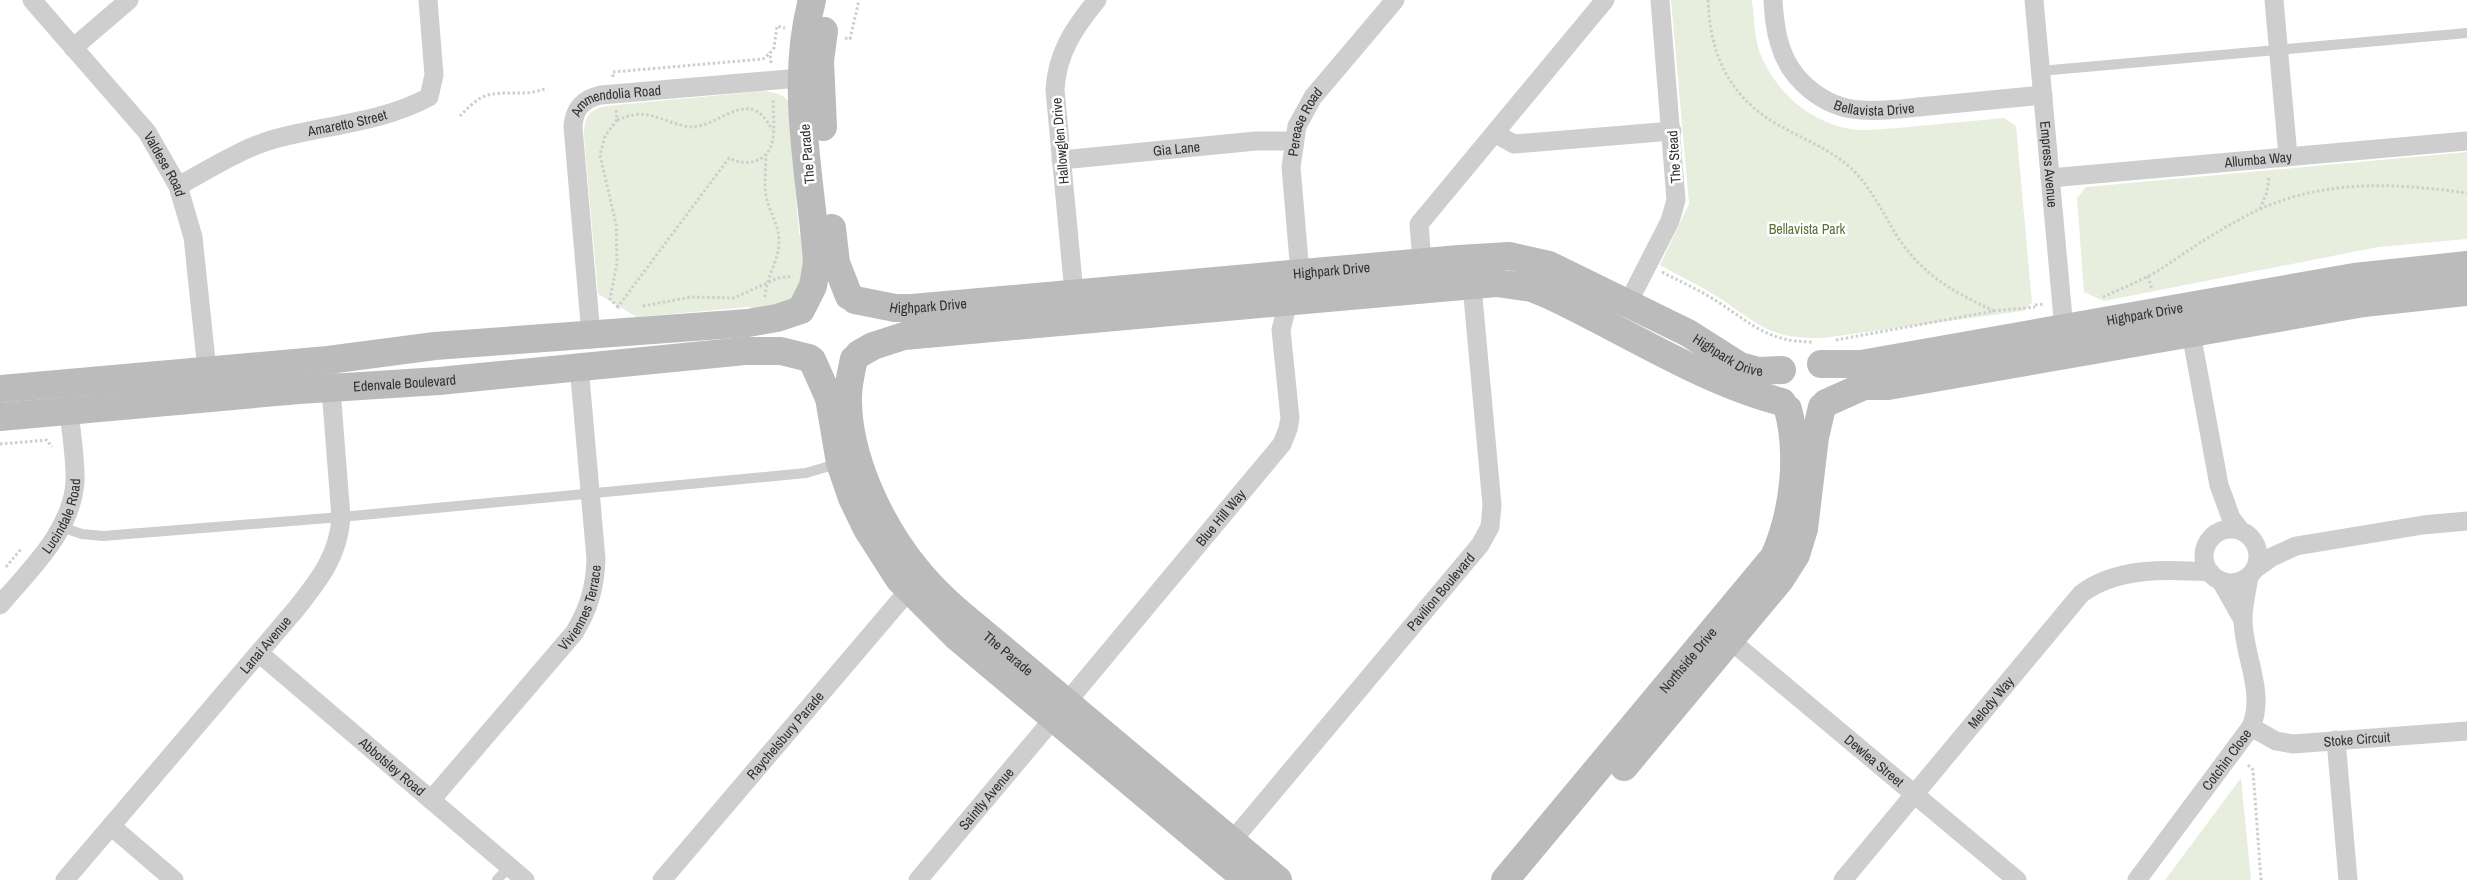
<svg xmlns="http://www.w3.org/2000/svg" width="2467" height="880" viewBox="0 0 2467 880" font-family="'Archivo Narrow',sans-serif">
<rect width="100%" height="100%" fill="#fff"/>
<g fill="#e8eede">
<path d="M1671,0H1752C1754,17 1754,37 1760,53C1774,89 1806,119 1845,128C1861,132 1881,129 1898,128C1933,125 1968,121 2004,118L2016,126L2032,303L2023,311L1823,338C1769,339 1760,325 1718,297C1699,285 1679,276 1660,265L1689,204Z"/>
<path d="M765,91C777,93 783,94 791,104L790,120L799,234L805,242L806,266L798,294L787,304L757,312L750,307L637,317L598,294L584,137C584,119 587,110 606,106Z"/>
<polygon points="2467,152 2467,239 2378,247 2104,301 2084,292 2077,198 2086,187"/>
<polygon points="2241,778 2251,880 2165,880"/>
</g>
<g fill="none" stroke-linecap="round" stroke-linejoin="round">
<g stroke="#cecece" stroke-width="3" stroke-dasharray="2.5 2.5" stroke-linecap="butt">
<path d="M1708,0C1710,56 1730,99 1782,127C1807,141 1832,150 1853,170C1873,190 1884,216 1899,239C1925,277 1954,292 1994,311"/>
<polyline points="845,38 850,39 859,0"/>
<polyline points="771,63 770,53 774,48 777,26 785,28"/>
<polyline points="613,77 613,72 763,59 770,53"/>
<polyline points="616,110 617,120 605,136 600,155 616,224 617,263 610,299 620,309"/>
<path d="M460,116C468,108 477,98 488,95C509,90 526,97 547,88"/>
<path d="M617,120C644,109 651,116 677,124C681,125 687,127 692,127C723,125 750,85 772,130"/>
<polyline points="2260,209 2267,192 2269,177"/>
<path d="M1662,272C1681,282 1700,290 1718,302C1752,324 1768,342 1813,342"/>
<polyline points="2148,276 2152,290"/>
<path d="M765,297C766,277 779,261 779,241C779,224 769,212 766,196C764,183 766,167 766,154"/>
<path d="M2103,297C2123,288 2145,279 2164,267C2194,246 2225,226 2258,210C2326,179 2395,183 2467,193"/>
<polyline points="2035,305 2044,304"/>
<polyline points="643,306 691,297 734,298 778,278 793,276"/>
<path d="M617,308L729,158C744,166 764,164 771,146C776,132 773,113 773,99"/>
<polyline points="1836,340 1994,311 2035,307"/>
<polyline points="0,444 47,440 52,447"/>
<polyline points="6,567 21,549"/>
<polyline points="2248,765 2253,770 2261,880"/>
</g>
<g stroke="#cecece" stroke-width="10">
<polyline points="2040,71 2467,33"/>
<polyline points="61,527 82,534 103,536 341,517 806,473 840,463"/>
<polyline points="497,880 509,867"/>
</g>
<g stroke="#cecece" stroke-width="19">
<path id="s1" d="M32,0L147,132L178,186L193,237L207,370"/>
<path id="s2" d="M1773,0C1774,15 1775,30 1780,45C1790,80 1824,108 1861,110C1883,112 1907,108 1929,106C1967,102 2005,99 2043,95"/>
<path id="s3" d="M2034,0L2064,329"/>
<polyline points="2274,0 2288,156"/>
<polyline points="73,48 129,0"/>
<polyline points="1496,134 1514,144 1672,131"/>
<path id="s4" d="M1061,160L1256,141H1293"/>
<path id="s5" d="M2050,178L2467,141"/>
<path id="s6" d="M178,186C210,169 243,147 278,138C328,125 383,122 429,97L434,75L428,0"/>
<polyline points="1422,262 1419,224 1605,0"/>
<path id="s7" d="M1300,273L1291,167L1297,126L1313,97L1395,0"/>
<path d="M1074,293L1055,90C1057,53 1074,28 1097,0"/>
<polyline points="1628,303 1670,221 1676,200 1660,0"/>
<polyline points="2191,333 2219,485 2231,518 2241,531"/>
<path id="s8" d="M591,335L573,127C574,108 583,99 601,95L812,77"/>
<circle cx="2231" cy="556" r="27"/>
<polyline points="2255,569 2272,557 2296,546 2423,525 2467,521"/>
<polyline points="2221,581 2243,620"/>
<path id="s9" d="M0,605C30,569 71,532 75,483C76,459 71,434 69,410"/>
<path id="s10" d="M1730,640L2017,880"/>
<path id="s11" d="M259,653L525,880"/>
<path id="s12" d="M1067,702L1282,444L1288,429L1290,418L1281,330L1288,302"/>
<path id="s13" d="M2251,727L2276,741L2293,744L2467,731"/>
<polyline points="2336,740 2348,880"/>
<path id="s14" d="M431,800L574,633C589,609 595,587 596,559L579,366"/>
<polyline points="111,826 174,880"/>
<path id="s15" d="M1232,841L1480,545L1490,527L1492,505L1472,286"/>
<path id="s16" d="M65,880L296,609C319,580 339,555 341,517L330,377"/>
<path id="s17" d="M662,880L909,590"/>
<path id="s18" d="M918,880L1054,718"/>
<path id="s19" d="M1843,880L2081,594C2116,567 2168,569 2210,572"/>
<path id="s20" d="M2137,880L2251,727C2266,692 2243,655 2243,619C2243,605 2247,590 2249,577"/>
</g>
<g stroke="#bbb" stroke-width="28">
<polyline points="823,127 820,61 824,31"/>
<polyline points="832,228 836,263 849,296"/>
<path id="s21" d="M855,300L895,308H912L1459,259L1509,256L1549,265L1688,333L1740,366L1758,371L1782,370"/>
<path d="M803,306L813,286L817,262C811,176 789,85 812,0"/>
<path d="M859,354L873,346L904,336L1496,283L1532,288L1549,295C1624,330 1703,382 1782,402"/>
<path id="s22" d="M854,359C851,372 848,384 848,397C847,456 880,525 917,570C940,599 970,621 998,645L1278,880"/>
<polyline points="812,360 829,398 840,463 852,498 867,529 899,579 957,637 1247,880"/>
<path id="s23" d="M1821,364H1861L2354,277L2467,265"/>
<polyline points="0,389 328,360 435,346 748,323 777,318 801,310"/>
<polyline points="1826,403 1864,386 1888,386 2364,303 2467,292"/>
<path id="s24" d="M0,417L299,390L439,381L745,351H781L809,358"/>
<polyline points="1624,767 1780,580 1796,555 1804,529 1815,437 1822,407"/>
<path id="s25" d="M1505,880L1774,557C1794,512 1800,455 1788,409"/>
</g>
</g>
<g text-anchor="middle" stroke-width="5" stroke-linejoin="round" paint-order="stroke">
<g font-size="14" fill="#313131" stroke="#fff">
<text dy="5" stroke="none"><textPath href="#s2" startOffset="169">Bellavista Drive</textPath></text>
<text dy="5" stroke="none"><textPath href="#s8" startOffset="268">Ammendolia Road</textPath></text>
<text dy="5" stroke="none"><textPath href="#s6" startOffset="182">Amaretto Street</textPath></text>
<text dy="5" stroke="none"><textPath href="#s7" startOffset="154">Perease Road</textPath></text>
<text transform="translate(1060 141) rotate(-95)" y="5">Hallowglen Drive</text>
<text dy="5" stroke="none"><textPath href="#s4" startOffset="116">Gia Lane</textPath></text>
<text transform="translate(807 154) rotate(-95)" y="5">The Parade</text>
<text transform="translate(1674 157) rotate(-94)" y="5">The Stead</text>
<text dy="5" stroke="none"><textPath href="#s5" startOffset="209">Allumba Way</textPath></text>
<text dy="5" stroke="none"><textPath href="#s3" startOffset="165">Empress Avenue</textPath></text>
<text dy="5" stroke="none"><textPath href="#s1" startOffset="212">Valdese Road</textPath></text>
<text dy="5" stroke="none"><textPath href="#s21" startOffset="479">Highpark Drive</textPath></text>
<text dy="5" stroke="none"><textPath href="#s21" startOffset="74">Highpark Drive</textPath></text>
<text dy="5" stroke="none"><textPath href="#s23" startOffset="328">Highpark Drive</textPath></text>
<text dy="5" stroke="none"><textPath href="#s21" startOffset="899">Highpark Drive</textPath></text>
<text dy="5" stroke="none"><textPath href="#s24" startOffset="406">Edenvale Boulevard</textPath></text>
<text dy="5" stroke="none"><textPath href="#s9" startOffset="110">Lucindale Road</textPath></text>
<text dy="5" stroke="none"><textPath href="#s12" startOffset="240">Blue Hill Way</textPath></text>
<text dy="5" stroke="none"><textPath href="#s15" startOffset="325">Pavilion Boulevard</textPath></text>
<text dy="5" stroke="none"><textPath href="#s14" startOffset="246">Viviennes Terrace</textPath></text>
<text dy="5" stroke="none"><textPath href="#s16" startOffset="309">Lanai Avenue</textPath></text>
<text dy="5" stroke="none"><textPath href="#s22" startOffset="352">The Parade</textPath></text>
<text dy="5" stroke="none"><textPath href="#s25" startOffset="286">Northside Drive</textPath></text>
<text dy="5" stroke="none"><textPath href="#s19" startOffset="231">Melody Way</textPath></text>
<text dy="5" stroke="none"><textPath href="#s17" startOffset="190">Raychelsbury Parade</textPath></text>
<text dy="5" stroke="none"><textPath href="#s13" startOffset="110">Stoke Circuit</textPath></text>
<text dy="5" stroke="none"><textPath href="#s20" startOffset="150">Cotchin Close</textPath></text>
<text dy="5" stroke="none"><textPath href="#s10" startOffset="188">Dewlea Street</textPath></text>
<text dy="5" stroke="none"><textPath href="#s11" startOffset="175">Abbotsley Road</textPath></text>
<text dy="5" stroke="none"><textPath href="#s18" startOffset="106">Saintly Avenue</textPath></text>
</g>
<g font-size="14" fill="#59713a" stroke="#fff">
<text x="1807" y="234">Bellavista Park</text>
</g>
</g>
</svg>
